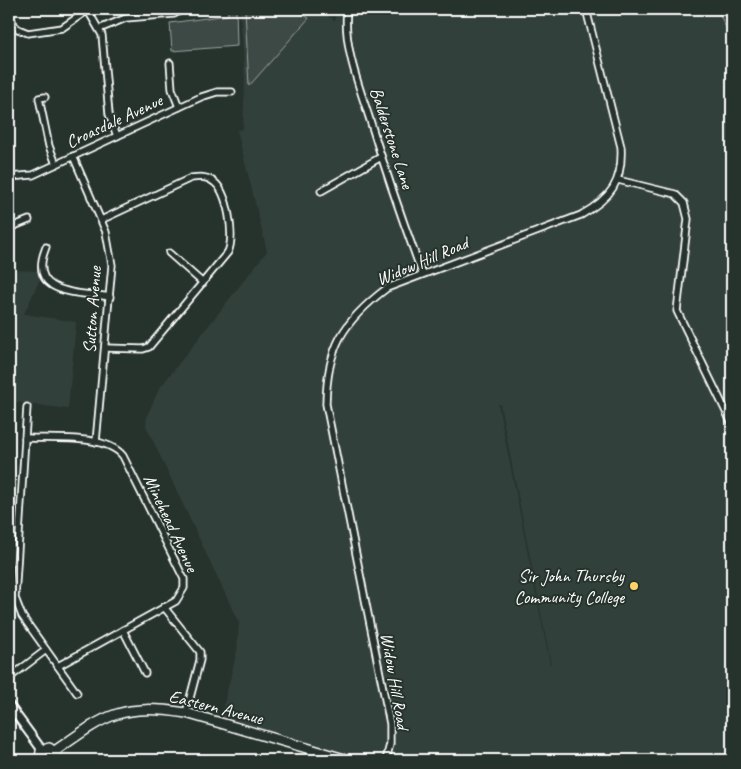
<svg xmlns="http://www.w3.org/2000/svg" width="741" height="769" viewBox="0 0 741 769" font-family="Caveat,sans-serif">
<rect width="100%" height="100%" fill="#26332d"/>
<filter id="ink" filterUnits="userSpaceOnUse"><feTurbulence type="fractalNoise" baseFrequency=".02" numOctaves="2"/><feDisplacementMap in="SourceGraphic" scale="10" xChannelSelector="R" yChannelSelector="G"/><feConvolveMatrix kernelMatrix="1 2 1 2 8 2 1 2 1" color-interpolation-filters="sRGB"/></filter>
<g filter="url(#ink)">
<g fill="#333f3a" fill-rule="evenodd">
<path d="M240,9H319L335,21L336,9H717L732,41V760H366L221,716L237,651L239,623L146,426L147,416L159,389L267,251L237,130L243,129L245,79ZM498,404H500L551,664H550Z"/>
<polygon points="9,270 38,271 40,279 24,314 76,322 68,409 9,401"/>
</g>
<g fill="#3e4944" stroke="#9ea4a2">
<polygon points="228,9 236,9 237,46 172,51 170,23 228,15"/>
<polygon points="245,9 294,9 309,18 249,86"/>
<polygon points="717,9 732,9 732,40"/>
</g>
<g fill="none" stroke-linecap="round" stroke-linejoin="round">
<defs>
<g id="minor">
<polyline points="87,9 102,35 109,114 117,136"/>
<path d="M347,9C343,45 358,83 369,117C385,170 403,222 422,273"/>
<polyline points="9,11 13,24 18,29 28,33 62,28 88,10"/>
<polyline points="99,29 126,18 174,14 183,9"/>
<polyline points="170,63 172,89 179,107"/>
<polyline points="45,97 39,98 40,103 49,146 56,164"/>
<polyline points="73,156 106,232 112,265 96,442"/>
<polyline points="9,177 33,175 201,97 217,92 232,92"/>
<polyline points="618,180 675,194 684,203 688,219 677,311 732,424"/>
<polyline points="321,191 381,157"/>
<path d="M101,220L191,178C199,177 207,176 214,182C228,192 235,237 228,252L149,347L143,349L105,348"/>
<polyline points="9,228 29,220"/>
<path d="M46,247C26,296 78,292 110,297"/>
<polyline points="169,253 203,283"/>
<polyline points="27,407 15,598 22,616 77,693"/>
<path d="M25,438C52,439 106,434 123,456L184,579V588L176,601L58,666"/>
<polyline points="164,607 200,652 200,660 186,713"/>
<polyline points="123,630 145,673"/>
<polyline points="9,678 46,650"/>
<path d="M386,760L390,744V724L326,404C327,348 342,322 387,288L581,215C611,198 623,182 621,147L586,9"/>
</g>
<polyline id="tertiary" points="9,705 42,750"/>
<g id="trunk">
<path d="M55,751C106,715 120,703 186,713L348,760"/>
<polyline points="40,760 41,751 49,748 56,753 56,760"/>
</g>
</defs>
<use href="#minor" stroke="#fff" stroke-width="9"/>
<use href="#tertiary" stroke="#fff" stroke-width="11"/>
<use href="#trunk" stroke="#fff" stroke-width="12"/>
<use href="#minor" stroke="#26332d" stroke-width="5.5"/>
<use href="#tertiary" stroke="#26332d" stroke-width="7"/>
<use href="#trunk" stroke="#26332d" stroke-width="9"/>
</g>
</g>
<circle fill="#ffd166" stroke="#26332d" stroke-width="2" cx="634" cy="586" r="5"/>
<g text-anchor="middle" stroke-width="4" stroke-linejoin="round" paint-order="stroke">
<g font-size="18" fill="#fff" stroke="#26332d">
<text transform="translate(114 121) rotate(-25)" y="6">Croasdale Avenue</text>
<text transform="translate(392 138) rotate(72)" y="6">Balderstone Lane</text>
<text transform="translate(422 261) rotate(-23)" y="6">Widow Hill Road</text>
<text transform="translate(92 310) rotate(-86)" y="6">Sutton Avenue</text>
<text transform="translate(171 523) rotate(65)" y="6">Minehead Avenue</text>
<text transform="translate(395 681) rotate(80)" y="6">Widow Hill Road</text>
<text transform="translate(216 707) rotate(14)" y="6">Eastern Avenue</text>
</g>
<g font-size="18" fill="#fff" stroke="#26332d" text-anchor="end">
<text x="624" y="582">Sir John Thursby<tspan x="624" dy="21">Community College</tspan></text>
</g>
</g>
<rect width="741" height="769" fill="none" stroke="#26332d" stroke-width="30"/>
<rect x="15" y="15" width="711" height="739" fill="none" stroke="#fff" stroke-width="2" filter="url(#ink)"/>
</svg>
